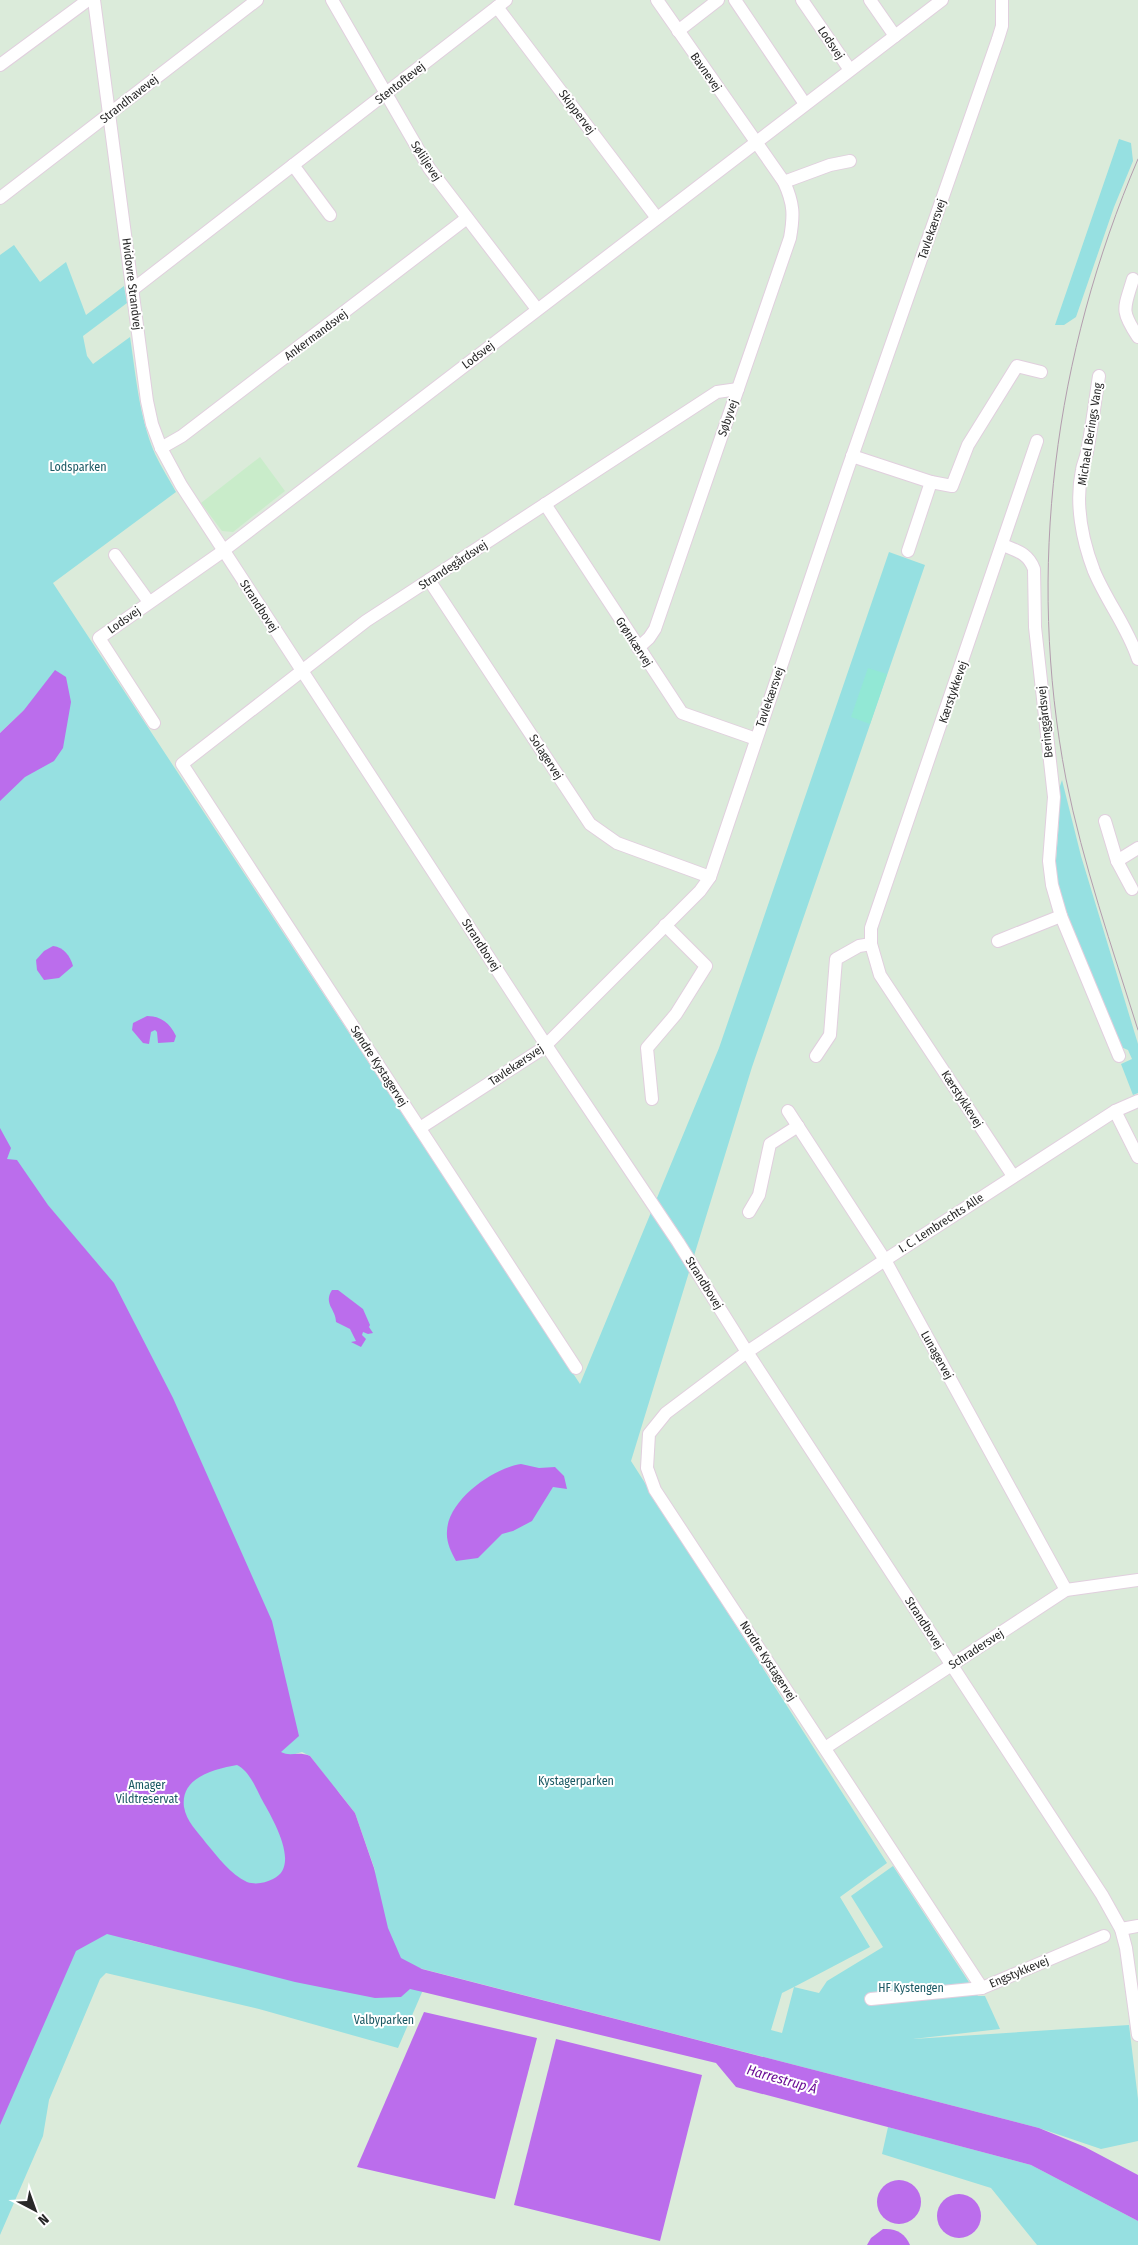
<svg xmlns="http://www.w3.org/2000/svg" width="1138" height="2245" viewBox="0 0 1138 2245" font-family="'Fira Sans Condensed',sans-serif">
<rect width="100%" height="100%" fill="#dbebda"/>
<polygon fill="#c9ecca" points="260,457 285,491 233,532 222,531 201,503"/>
<g fill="#96e0e1" fill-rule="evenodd">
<polygon points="1119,139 1131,143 1133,161 1114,207 1076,317 1064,325 1055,325"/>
<path d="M14,245L40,282L66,262L86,315L124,286L127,303L83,336L87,356L93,364L130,337C136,376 139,417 155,454C161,467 169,479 176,492L53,583L580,1384L719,1048L889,552L925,565L752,1067L631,1461L887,1863L840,1897L870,1947L794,1987L819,1993L827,1981L883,1947L851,1896L893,1866L978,1996H985L1000,2029L913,2039L1129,2025L1138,2099V2141L1101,2149L1039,2128L419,1968L125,1939L298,1981L414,1987L423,1990L398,2048L259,2009L106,1973L100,1979L49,2100L43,2136L0,2235V743L24,710L0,733V255ZM45,1202L61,1221L39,1217ZM302,1752L310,1756L327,1778L295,1754ZM337,1790L355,1813L376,1873ZM794,1987L782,2033L771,2030L782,1993Z"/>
<polygon points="1062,780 1081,856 1138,1044 1138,1093 1133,1095 1121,1064 1132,1059 1128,1050 1121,1047 1063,908 1055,873 1059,821 1057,795"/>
<polygon points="888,2127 1031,2165 1138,2221 1138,2245 1037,2245 991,2188 882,2154"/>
</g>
<polygon fill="#92e8d5" points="868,668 887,674 870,724 851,717"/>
<g fill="#bb6dec" fill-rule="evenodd">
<polygon points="55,670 66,677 71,702 63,748 54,761 25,777 0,801 0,733 24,710"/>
<path d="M53,946C64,947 70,956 73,966L59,978L44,980L37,970L36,960L44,951Z"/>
<path d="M147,1016C161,1016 170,1023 176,1036L174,1042L158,1043L157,1032L155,1030L151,1032L149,1044L143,1043L132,1030L133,1023Z"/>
<path d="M0,1128L11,1148L7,1159L17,1160L48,1205L114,1283L173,1398L272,1621L299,1736L281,1752C290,1757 298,1751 310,1756L355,1813L374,1868L388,1928L401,1958L422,1969L1039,2128L1085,2147L1138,2175V2221L1031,2165L736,2087L716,2063L423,1992L410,1989L401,1997L375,1998L295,1982L107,1934L76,1951L0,2125ZM237,1765C249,1771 255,1786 261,1798C271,1816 302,1866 273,1879C265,1883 256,1885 247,1882C231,1875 217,1856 206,1843C198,1832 186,1821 184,1807C180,1777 215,1769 237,1765Z"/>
<path d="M332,1290H338L363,1309L370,1325L369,1327L373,1333L368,1334L363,1332L362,1335L366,1339L361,1347L351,1342L356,1341L350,1329L336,1322C336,1309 323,1304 332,1290Z"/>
<path d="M521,1464L539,1468L555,1467L564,1476L567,1489L553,1487L532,1521L513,1531L502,1534L478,1558L456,1561C451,1552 446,1542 447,1531C448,1500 493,1468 521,1464Z"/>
<polygon points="424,2012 537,2038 495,2199 357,2167"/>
<polygon points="556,2039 702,2075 660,2241 514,2205"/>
<circle cx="899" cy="2202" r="22"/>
<circle cx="959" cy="2216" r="22"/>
<path d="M883,2229C896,2228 905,2233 910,2245H867L871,2238Z"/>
</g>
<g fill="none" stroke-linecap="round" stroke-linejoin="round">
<defs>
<g id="minor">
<polyline points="94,0 147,401 152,424 161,448 181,485 546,1045 678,1242 747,1352 1102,1895 1121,1929 1126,1948 1138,2035"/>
<polyline points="332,0 429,168 537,309"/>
<polyline points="735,0 805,104"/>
<polyline points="802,0 850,70"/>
<polyline points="870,0 895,36"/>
<polyline points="497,7 657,218"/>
<polyline points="678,31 718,0"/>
<polyline points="0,65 88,0"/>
<polyline points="293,165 330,215"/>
<polyline points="784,182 830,165 850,161"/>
<polyline points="0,198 257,0"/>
<path d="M1133,279C1124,309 1120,310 1138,337"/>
<polyline points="132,290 506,0"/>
<path d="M1099,376C1095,401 1092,427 1087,452C1086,458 1083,464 1082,470C1075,503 1082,540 1094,571C1107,602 1128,628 1138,659"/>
<polyline points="161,448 182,436 467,218"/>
<polyline points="852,456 931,482 908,551"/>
<polyline points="931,482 952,486 968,445 1017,366 1041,372"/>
<polyline points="545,504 682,713 756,739"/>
<path d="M1003,545C1017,551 1028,553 1034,569L1035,627L1054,797L1049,861L1052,885L1061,916L1119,1056"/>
<polyline points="115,555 149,602"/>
<polyline points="429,580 590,824 617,843 710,877"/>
<path d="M638,648L649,638L655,629L790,238C794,215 794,204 784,182L657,0"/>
<polyline points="154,723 99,638 219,554 942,0"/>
<polyline points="1105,821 1117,861 1132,889"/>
<polyline points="1117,861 1138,848"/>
<polyline points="998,941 1061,916"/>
<polyline points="816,1056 830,1035 836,959 859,946 871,944"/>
<polyline points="652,1099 647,1048 676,1014 706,966 665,925"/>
<polyline points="788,1111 885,1260 1066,1590"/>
<polyline points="1115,1111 1138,1157"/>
<polyline points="420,1128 542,1049 700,891 710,877 847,471 998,39 1002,26 1002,0"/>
<polyline points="1013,1176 880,975 871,944 871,928 1037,441"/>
<polyline points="749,1212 759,1195 770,1144 798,1126"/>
<polyline points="576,1368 182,764 366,621 717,392 738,389"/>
<polyline points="825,1748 1066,1590 1138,1580"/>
<polyline points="1121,1929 1138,1926"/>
<polyline points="982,1988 655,1490 647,1468 649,1434 666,1413 747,1352 885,1260 1115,1111 1138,1101"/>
<polyline points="871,1999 982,1988 1104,1936"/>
</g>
</defs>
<use href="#minor" stroke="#e1cfde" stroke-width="14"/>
<use href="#minor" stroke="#fff" stroke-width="12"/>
<path stroke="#b39dae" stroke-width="1" d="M1138,159C1054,355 1026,570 1066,779C1083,864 1112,947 1138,1030"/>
</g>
<g text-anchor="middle" stroke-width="4" stroke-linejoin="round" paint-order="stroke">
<g font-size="12" fill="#282828" stroke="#fff">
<text transform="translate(831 43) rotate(56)" y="4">Lodsvej</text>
<text transform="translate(706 72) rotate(55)" y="4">Bavnevej</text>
<text transform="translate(400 83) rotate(-38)" y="4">Stentoftevej</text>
<text transform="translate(129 99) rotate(-38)" y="4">Strandhavevej</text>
<text transform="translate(577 112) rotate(53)" y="4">Skippervej</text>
<text transform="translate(426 161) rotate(57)" y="4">Søliljevej</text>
<text transform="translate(932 229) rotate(-71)" y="4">Tavlekærsvej</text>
<text transform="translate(132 284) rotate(83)" y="4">Hvidovre Strandvej</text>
<text transform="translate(316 335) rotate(-37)" y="4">Ankermandsvej</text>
<text transform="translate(478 355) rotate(-37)" y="4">Lodsvej</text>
<text transform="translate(728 418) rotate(-71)" y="4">Søbyvej</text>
<text transform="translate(1090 434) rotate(-81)" y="4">Michael Berings Vang</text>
<text transform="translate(453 565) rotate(-33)" y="4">Strandegårdsvej</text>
<text transform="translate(259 606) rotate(57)" y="4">Strandbovej</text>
<text transform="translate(124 620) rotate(-35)" y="4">Lodsvej</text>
<text transform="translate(634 642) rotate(57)" y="4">Grønkærvej</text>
<text transform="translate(953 692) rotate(-71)" y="4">Kærstykkevej</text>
<text transform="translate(770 697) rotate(-71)" y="4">Tavlekærsvej</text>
<text transform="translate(1045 722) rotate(-96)" y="4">Beringgårdsvej</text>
<text transform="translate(546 757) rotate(57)" y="4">Solagervej</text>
<text transform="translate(481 945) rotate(57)" y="4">Strandbovej</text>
<text transform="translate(516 1065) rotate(-34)" y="4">Tavlekærsvej</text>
<text transform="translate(379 1066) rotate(57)" y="4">Søndre Kystagervej</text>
<text transform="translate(962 1099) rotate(57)" y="4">Kærstykkevej</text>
<text transform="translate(941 1223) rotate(-33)" y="4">I. C. Lembrechts Alle</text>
<text transform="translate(704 1283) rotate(58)" y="4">Strandbovej</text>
<text transform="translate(937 1355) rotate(61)" y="4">Lunagervej</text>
<text transform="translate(924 1623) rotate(57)" y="4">Strandbovej</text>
<text transform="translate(976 1649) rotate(-33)" y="4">Schradersvej</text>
<text transform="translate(768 1661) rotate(57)" y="4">Nordre Kystagervej</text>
<text transform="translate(1019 1972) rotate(-23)" y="4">Engstykkevej</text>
</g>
<g font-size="12" fill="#1a5963" stroke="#fff">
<text x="78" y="471">Lodsparken</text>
<text x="576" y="1785">Kystagerparken</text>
<text x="147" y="1789">Amager<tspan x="147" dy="14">Vildtreservat</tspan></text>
<text x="911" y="1992">HF Kystengen</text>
<text x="384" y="2024">Valbyparken</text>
</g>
<g font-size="14" font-style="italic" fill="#6c0f96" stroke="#fff">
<text transform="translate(782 2079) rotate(16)" y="5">Harrestrup Å</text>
</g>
</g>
<g transform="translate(35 2210) rotate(139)" stroke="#ffffff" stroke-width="4" paint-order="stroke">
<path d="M0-4L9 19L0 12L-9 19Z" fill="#282828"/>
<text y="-8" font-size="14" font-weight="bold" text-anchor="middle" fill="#282828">N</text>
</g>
</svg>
